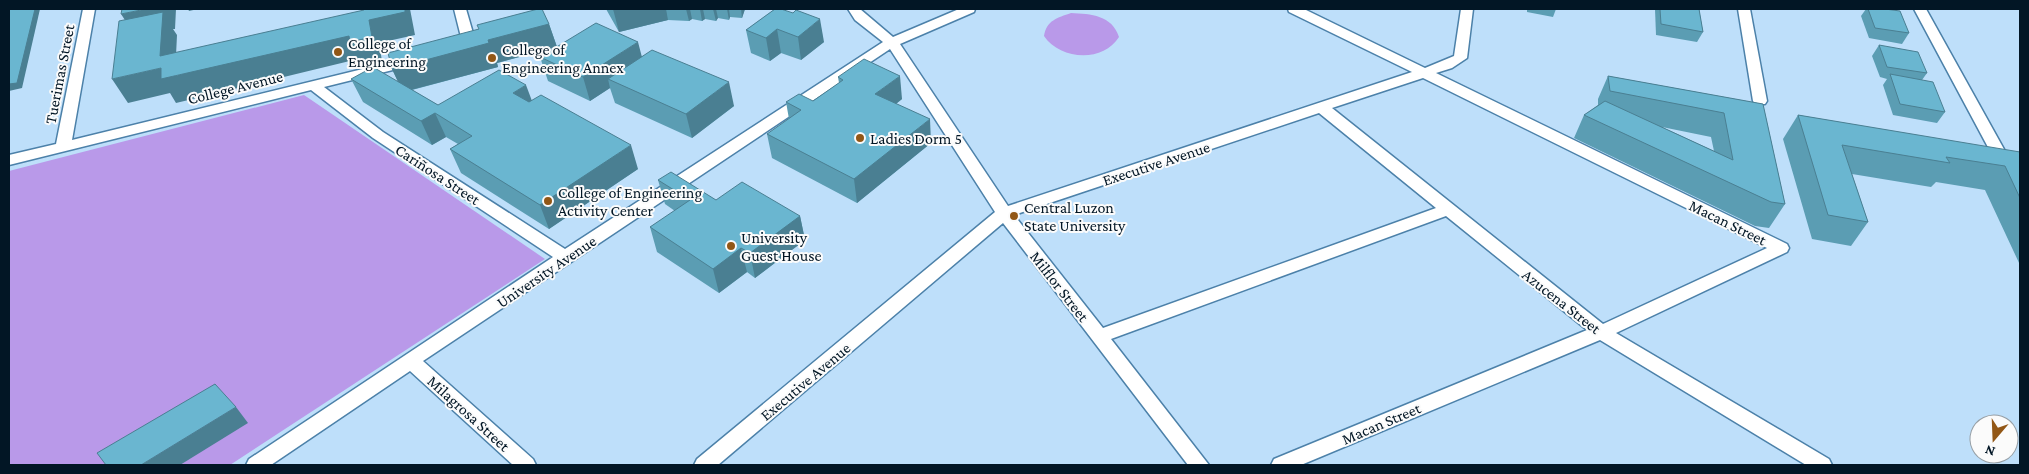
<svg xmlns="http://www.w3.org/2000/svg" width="2029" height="474" viewBox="0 0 2029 474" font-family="'Crimson Pro',serif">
<rect width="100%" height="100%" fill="#bedffa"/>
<g fill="#b999e9">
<path d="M1071,13C1091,14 1112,15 1119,37C1103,63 1060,60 1044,36C1047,20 1057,18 1071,13Z"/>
<polygon points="304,95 545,259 230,465 9,465 9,171"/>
</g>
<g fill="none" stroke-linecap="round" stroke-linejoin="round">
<defs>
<g id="minor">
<path d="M83,9H95L72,140L412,57L419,61L417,64L324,87L383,132L565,249L883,42L855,20L848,9H860L893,37L959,9H975L974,12L900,44L1008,206L1412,72L1289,12L1288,9H1304L1425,68L1454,56L1461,9H1473L1467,58L1452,68L1436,73L1787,244L1789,248L1787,252L1616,333L1829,459L1832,465H1806L1600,340L1301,465H1271L1274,459L1587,330L1446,216L1111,339L1209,465H1188L1003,223L718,465H694L697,459L995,212L890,49L423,361L533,459L536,465H513L410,371L271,465H246L249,459L553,257L373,138L311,90L9,165V155L56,144ZM1423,78L1767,248L1603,324L1332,108ZM1319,113L1436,208L1103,328L1014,215Z"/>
<polygon points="454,9 466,9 477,47 475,50 463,53 456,49 463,45"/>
<polygon points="1738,9 1750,9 1767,101 1765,104 1755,104 1753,101"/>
<polygon points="1914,9 1926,9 2020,178 2020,197 2014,196 2012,192"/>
</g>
</defs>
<use href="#minor" stroke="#4c81a9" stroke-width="3"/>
<use href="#minor" fill="#fff" fill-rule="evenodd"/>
</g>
<g fill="#5b9db3" fill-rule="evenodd">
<polygon points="606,9 745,9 742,18 730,17 729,20 718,18 716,21 705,19 702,21 692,19 689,21 668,20 619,32"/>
<polygon points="775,9 824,42 801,60 781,53 770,61 751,53 746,30"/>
<polygon points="1527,9 1556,9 1553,17 1527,12"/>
<polygon points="1655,9 1699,9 1703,32 1697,42 1656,35"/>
<polygon points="1866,9 1885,9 1909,33 1902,44 1869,38 1861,16"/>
<polygon points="549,24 557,47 642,56 734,106 692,138 615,103 610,88 590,101 548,81 540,57 556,47 497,63 498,67 412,90 438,105 532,100 638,169 549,229 461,173 450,149 458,144 446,137 432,145 363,102 351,79 398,82 392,69 479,29"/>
<polygon points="1879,45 1927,73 1922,80 1945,112 1937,123 1893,115 1883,85 1887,79 1880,77 1872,56"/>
<path d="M1608,76L1763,104L1785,204L1769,228L1755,226L1574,138L1584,115L1598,105V99ZM1662,127L1711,137L1714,151Z"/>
<polygon points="838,77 902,99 896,104 931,143 857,203 772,158 767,134 789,119 786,102 813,101 839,83"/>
<polygon points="1798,115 2020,153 2020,265 1985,190 1936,182 1931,187 1852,174 1868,222 1851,246 1812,239 1783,139"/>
<polygon points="658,180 716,200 800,216 805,240 755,278 747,272 719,293 657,252 650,227 675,211 665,204"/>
</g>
<g fill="#4a7f92">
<polygon points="35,9 40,9 22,88 9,91 9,84"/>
<polygon points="146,9 176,9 175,29 173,29 177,35 175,76 369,20 405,9 410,9 415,35 379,43 382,61 361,66 358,59 176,103 170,93 128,103 112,79 161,68 173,77 136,37 121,14"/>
<polygon points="188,9 198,9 189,11"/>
<polygon points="613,9 666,9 668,20 619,32"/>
<polygon points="686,9 690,9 692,19 689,21"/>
<polygon points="700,9 703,9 705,19 702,21"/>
<polygon points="713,9 716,9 718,18 716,21"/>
<polygon points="727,9 729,9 730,17 729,20"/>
<polygon points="741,9 745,9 742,18"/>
<polygon points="820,19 824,42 801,60 798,37"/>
<polygon points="549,24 557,47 497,63 498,67 403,92 392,69 488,40"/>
<polygon points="777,29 781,53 770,61 766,38"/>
<polygon points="638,42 644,65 608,79 610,88 590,101 583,77"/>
<polygon points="900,76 902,99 878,118 875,94"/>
<polygon points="729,82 734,106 692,138 686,114"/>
<polygon points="526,85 535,109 513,93"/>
<polygon points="435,113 446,137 432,145 421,121"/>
<polygon points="930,119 931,143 857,203 854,179"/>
<polygon points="631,145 638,169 549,229 540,205"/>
<polygon points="800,216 805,240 755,278 750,253"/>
<polygon points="741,248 747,272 719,293 713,269"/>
<polygon points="236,407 248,423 180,465 141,465"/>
</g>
<g fill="#6ab6d0" stroke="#4a7f92">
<polygon points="9,9 35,9 17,83 9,84"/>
<polygon points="122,9 146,9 121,14"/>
<polygon points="364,9 405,9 405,12 369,20 372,37 350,42 349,36 161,79 161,68 112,79 119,21 163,12 160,56 364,10"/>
<polygon points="538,9 542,9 549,24 488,40 489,43 392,69 388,53 479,29 477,25"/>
<polygon points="775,9 781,9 793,13 796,10 820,19 798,37 777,29 766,38 746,30"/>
<polygon points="1660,9 1699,9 1703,32 1661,24"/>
<polygon points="1868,9 1885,9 1900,11 1909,33 1875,28"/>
<polygon points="596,23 638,42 583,77 540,57"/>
<polygon points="1879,45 1918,52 1927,73 1887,67"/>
<polygon points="652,50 729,82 686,114 608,79"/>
<polygon points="864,59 900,76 875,94 930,119 854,179 767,134 801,110 786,102 799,94 813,101 843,80 838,77"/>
<polygon points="373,67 438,105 499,70 526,85 513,93 529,102 541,95 631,145 540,205 450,149 472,136 435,113 421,121 351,79"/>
<polygon points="1890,74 1933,82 1945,112 1900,104"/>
<polygon points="1608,76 1763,104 1785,204 1771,202 1584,115 1605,101 1733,160 1724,113 1610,91"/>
<polygon points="1798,115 2020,152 2020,198 2005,166 1946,157 1950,163 1842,145 1868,222 1828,215"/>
<polygon points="671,172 716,200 742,182 800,216 750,253 741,248 713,269 650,227 690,200 658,180"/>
<polygon points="215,384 236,407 141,465 106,465 97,453"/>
</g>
<g fill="#925716" stroke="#fbfbfb" stroke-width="2">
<circle cx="338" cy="52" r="5"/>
<circle cx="492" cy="58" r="5"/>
<circle cx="860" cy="138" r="5"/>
<circle cx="548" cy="201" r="5"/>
<circle cx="1014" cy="216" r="5"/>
<circle cx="731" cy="246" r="5"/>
</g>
<g text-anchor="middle" stroke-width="4" stroke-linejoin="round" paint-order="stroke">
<g font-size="16" fill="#021625" stroke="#fbfbfb" text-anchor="start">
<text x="348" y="49">College of<tspan x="348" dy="18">Engineering</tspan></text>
<text x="502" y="55">College of<tspan x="502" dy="18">Engineering Annex</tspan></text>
<text x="870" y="144">Ladies Dorm 5</text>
<text x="558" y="198">College of Engineering<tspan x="558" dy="18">Activity Center</tspan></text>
<text x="1024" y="213">Central Luzon<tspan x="1024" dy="18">State University</tspan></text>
<text x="741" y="243">University<tspan x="741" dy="18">Guest House</tspan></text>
</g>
<g font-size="16" fill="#021625" stroke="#fbfbfb">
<text transform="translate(59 74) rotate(-79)" y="6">Tuerimas Street</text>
<text transform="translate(235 87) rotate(-14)" y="6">College Avenue</text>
<text transform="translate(1156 163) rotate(-18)" y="6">Executive Avenue</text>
<text transform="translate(438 174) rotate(33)" y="6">Cariñosa Street</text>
<text transform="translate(1728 222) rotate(26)" y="6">Macan Street</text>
<text transform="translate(546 271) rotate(-34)" y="6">University Avenue</text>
<text transform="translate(1060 286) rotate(52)" y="6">Milflor Street</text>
<text transform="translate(1562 301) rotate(38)" y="6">Azucena Street</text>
<text transform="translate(805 381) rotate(-40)" y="6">Executive Avenue</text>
<text transform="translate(469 413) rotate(42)" y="6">Milagrosa Street</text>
<text transform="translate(1381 423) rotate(-23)" y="6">Macan Street</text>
</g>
</g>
<rect width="2029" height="474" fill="none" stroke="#021625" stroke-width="20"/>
<g transform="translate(1994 439) rotate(199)"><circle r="24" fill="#fbfbfb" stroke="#979fa5"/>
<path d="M0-4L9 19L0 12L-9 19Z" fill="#925716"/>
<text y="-8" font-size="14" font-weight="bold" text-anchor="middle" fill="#021625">N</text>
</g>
</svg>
